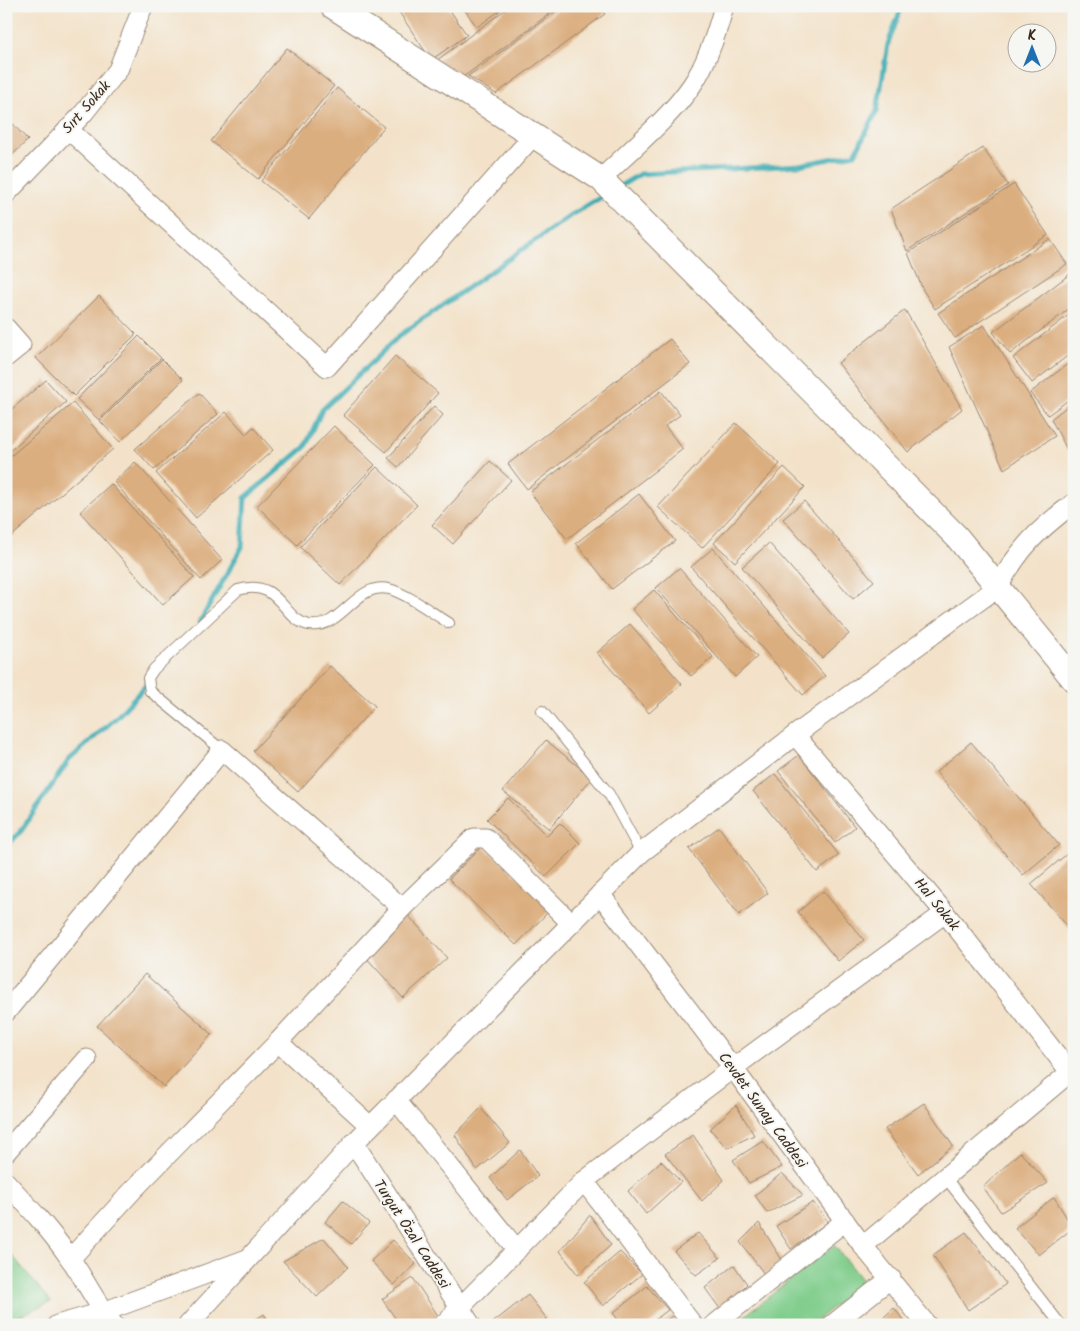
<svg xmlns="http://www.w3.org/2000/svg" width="1080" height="1331" viewBox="0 0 1080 1331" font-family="Kalam,sans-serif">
<rect width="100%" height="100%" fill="#f6f6f2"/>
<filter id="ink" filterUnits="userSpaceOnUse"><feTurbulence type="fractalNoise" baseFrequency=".02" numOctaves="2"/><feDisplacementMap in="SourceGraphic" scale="10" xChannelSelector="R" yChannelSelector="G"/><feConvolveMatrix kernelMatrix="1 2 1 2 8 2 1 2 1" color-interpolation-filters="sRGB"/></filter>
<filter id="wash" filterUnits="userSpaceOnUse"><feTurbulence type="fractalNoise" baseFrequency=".0096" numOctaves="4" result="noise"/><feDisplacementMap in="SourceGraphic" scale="20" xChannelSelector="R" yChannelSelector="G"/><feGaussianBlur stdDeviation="1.12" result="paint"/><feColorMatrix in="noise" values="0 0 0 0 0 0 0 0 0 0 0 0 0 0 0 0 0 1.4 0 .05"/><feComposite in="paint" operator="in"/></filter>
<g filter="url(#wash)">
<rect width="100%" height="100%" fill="#f3e2c9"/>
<g fill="#80cd8c" stroke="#5e7c55">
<polygon points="834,1245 863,1282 811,1325 733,1325"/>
<polygon points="6,1248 51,1302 6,1322"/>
</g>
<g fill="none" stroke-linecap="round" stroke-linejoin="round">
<g stroke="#3bacb4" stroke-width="5">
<polyline points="617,188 640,174 799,165 855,154 877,111 888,44 902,6"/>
<polyline points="200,622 242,547 245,498 305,447 322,410 399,336 570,216 608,193"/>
<polyline points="6,847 21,831 69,760 117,717 148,683"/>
</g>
</g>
<g id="blocks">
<g fill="#dbae7f">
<polygon points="356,6 377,6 365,17"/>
<polygon points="395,6 447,6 467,35 431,60"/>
<polygon points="462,6 506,6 477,27"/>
<polygon points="510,6 560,6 463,77 436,61"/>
<polygon points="563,6 599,6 605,14 496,94 468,76"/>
<polygon points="287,48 334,86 258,179 211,141"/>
<polygon points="337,88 384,127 309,219 261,181"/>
<polygon points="6,117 28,140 6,161"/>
<polygon points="983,148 1008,185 907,251 891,209"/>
<polygon points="1014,184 1048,235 935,309 923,290 908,253"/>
<polygon points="1050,239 1067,264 955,338 938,313"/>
<polygon points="1074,271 1074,305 1010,354 993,332"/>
<polygon points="99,296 136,334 74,396 36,358"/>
<polygon points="905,310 962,409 908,452 838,363"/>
<polygon points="1074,311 1074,351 1032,383 1013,358"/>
<polygon points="984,325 1055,436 1004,469 949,347"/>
<polygon points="139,336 161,358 99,420 77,399"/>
<polygon points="670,339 690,364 527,489 508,464"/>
<polygon points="395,356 438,393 386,452 343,415"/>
<polygon points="162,359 183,380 120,442 100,421"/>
<polygon points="1074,359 1074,396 1048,415 1030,393"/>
<polygon points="46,380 66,402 6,454 6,414"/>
<polygon points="661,391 680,415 665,426 683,449 567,539 530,492"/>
<polygon points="199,393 218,414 154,470 135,449"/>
<polygon points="1074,401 1074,463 1051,419"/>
<polygon points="73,403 113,449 12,536 6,530 6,460"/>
<polygon points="434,406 443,415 398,467 388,458"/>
<polygon points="226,412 246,434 253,427 273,450 196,518 156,473"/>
<polygon points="736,423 780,464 702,548 658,507"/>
<polygon points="334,426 375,465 297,545 257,506"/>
<polygon points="490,461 511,480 453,544 432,525"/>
<polygon points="135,462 222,560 201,580 114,482"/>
<polygon points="377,467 417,505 340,585 300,547"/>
<polygon points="784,467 805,487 735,562 714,543"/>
<polygon points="111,484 194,577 163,605 80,512"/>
<polygon points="639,494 675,541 612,589 576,543"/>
<polygon points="804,501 874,581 853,599 783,519"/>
<polygon points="769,543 849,634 822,658 742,567"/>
<polygon points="713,548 825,676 803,695 691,567"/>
<polygon points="679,568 757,657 735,677 656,588"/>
<polygon points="654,590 713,657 691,676 632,609"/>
<polygon points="630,624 682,684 649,713 597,653"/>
<polygon points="330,666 375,706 298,792 253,751"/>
<polygon points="546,740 592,778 549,829 503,791"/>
<polygon points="971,742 1059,845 1023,875 936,772"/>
<polygon points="799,755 855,827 835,843 778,771"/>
<polygon points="775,774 839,855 817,872 753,791"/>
<polygon points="508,798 547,836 560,823 580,843 546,877 487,819"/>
<polygon points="719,827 768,893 739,915 689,849"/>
<polygon points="482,846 553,907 516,945 449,879"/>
<polygon points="1074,848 1074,934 1031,884"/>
<polygon points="823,891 864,940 838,961 798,912"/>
<polygon points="406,913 447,958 403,998 362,953"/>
<polygon points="145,974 212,1034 164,1087 97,1026"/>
<polygon points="924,1103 953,1146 918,1174 885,1129"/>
<polygon points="736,1105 754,1135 727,1148 710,1129"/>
<polygon points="481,1108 510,1143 477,1170 455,1135"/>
<polygon points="693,1135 724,1180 702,1201 665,1154"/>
<polygon points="763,1141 782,1167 749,1183 733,1160"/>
<polygon points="520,1150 538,1176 507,1200 490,1178"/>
<polygon points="1020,1152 1048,1183 1001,1212 983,1187"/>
<polygon points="661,1161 681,1182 646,1214 628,1191"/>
<polygon points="782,1173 803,1195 767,1213 755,1195"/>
<polygon points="1054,1197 1073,1228 1039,1255 1015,1228"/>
<polygon points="343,1201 369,1223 351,1244 325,1222"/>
<polygon points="813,1202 828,1222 791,1249 776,1226"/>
<polygon points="590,1215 611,1245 578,1275 560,1251"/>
<polygon points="759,1223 782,1260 765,1275 740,1242"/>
<polygon points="966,1232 1006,1284 968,1310 933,1255"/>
<polygon points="698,1233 720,1258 696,1275 674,1251"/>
<polygon points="324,1238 348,1267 317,1297 283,1261"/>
<polygon points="393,1240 416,1264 394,1285 371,1261"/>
<polygon points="620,1252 642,1274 603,1306 584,1282"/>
<polygon points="734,1265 747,1284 721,1310 705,1288"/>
<polygon points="413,1278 439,1317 428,1325 400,1325 382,1299"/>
<polygon points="647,1286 668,1310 648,1325 622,1325 613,1313"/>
<polygon points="528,1295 547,1319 539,1325 490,1325"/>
<polygon points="894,1308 907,1325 875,1325"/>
<polygon points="264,1314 271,1325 247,1325"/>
<polygon points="673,1315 681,1325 661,1325"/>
</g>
</g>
</g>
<g filter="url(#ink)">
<use href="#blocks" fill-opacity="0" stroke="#978674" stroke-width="1"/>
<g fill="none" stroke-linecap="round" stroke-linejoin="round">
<defs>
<g id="service">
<polyline points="542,711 609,794 641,853"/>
<path d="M222,750L150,691L148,678L154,669L238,590C280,577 283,621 309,625C342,630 356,581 389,589C408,594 432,613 449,623"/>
<polyline points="945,1177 1061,1325"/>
</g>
<g id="minor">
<polyline points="68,129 327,367 534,135"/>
<path d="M601,179C631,149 668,120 692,85C707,63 717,32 724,6"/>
<polyline points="6,194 82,115 118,70 143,6"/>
<polyline points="6,328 21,345 6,357"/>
<polyline points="795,735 945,913 1074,1077"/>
<polyline points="600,894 733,1068 863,1246 927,1325"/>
<polyline points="6,1012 222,750 402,908"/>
<polyline points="278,1042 370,1126"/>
<polyline points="396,1100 517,1250"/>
<polyline points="354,1143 471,1325"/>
<polyline points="6,1152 87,1059"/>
<polyline points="584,1181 693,1325"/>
<path d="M6,1182C28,1206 50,1230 69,1257C85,1279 96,1304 114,1325"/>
<polyline points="863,1246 1074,1069"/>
<polyline points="70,1259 134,1189 278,1042 402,908 474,838 486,838 571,923"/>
<polyline points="57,1325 103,1312 247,1259"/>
<path d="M188,1325L354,1143L641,853L795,735L998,587C1020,547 1038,530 1074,503"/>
<polyline points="443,1325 584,1181 733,1068 945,913"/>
<polyline points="714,1325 845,1221"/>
<polyline points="832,1325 891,1278"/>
</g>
<polyline id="tertiary" points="332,6 601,179 957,537 1074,680"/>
</defs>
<use href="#service" stroke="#978674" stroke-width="12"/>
<use href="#minor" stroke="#978674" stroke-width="21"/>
<use href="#tertiary" stroke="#978674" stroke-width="26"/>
<use href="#service" stroke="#fff" stroke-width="10"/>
<use href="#minor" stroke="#fff" stroke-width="19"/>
<use href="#tertiary" stroke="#fff" stroke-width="24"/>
</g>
</g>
<g text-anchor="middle" stroke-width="4" stroke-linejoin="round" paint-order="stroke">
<g font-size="15" fill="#3b2a1e" stroke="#f6f6f2">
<text transform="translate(86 107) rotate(-49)" y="5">Sırt Sokak</text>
<text transform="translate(937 904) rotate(51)" y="5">Hal Sokak</text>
<text transform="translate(763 1110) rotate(54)" y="5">Cevdet Sunay Caddesi</text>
<text transform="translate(412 1234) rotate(57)" y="5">Turgut Özal Caddesi</text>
</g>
</g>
<rect width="1080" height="1331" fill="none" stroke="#f6f6f2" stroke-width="25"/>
<g transform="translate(1032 48)"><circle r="24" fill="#f6f6f2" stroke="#aba49d"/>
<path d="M0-4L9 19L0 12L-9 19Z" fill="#1f6fb2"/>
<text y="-8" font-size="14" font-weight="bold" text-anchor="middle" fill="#3b2a1e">K</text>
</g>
</svg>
